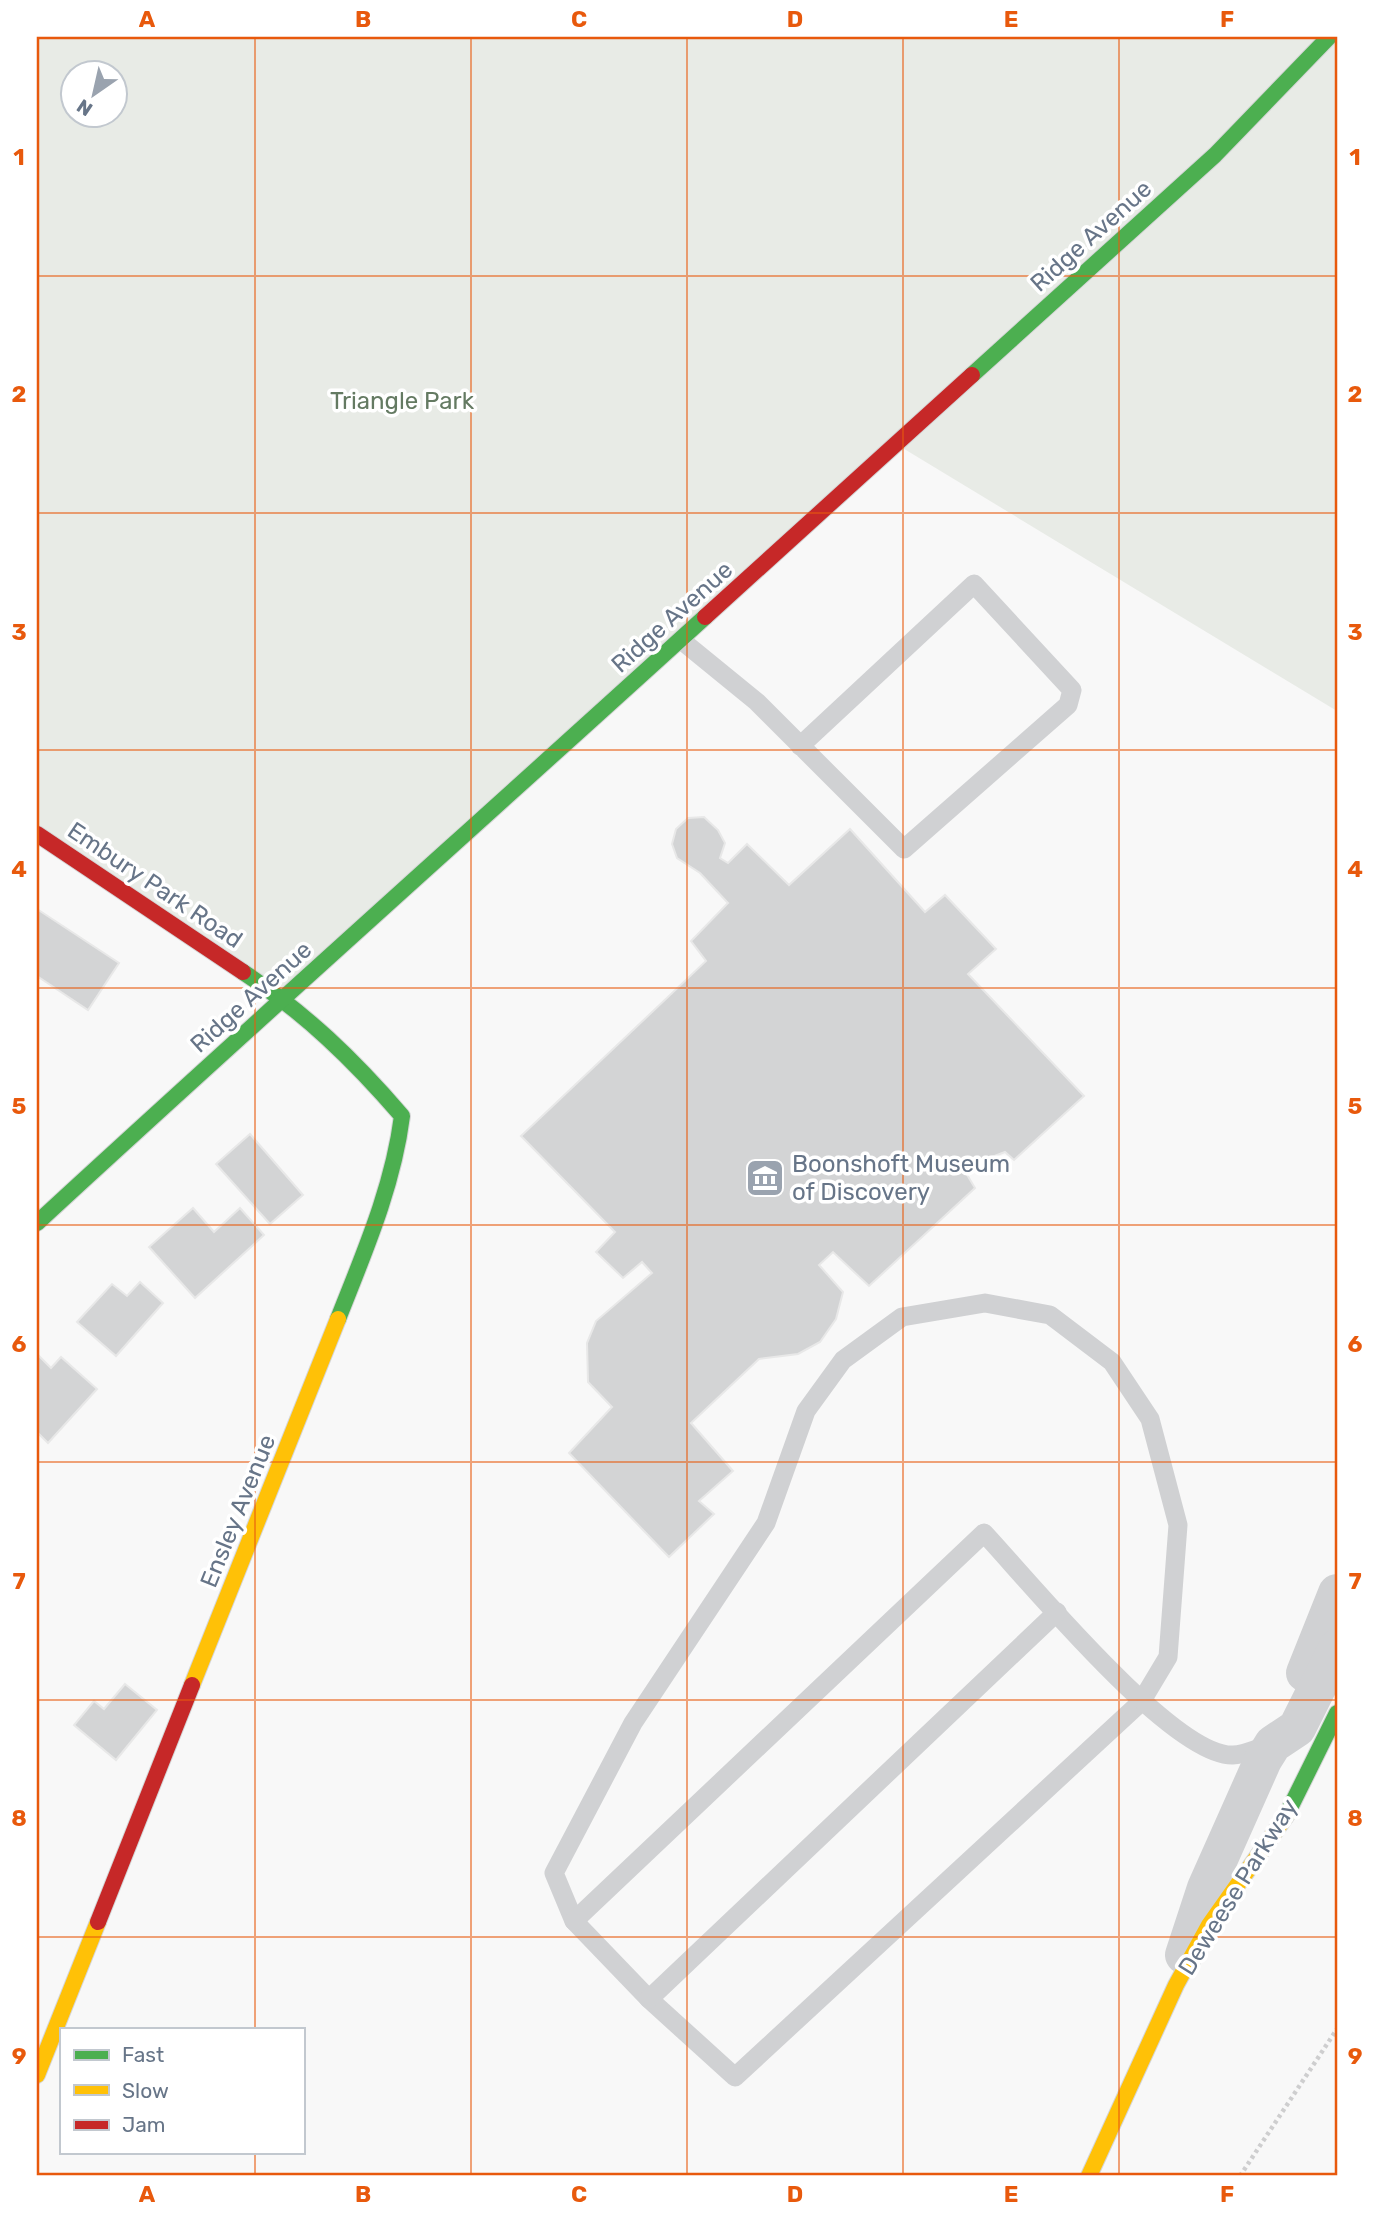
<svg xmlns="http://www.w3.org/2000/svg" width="1374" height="2213" viewBox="0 0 1374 2213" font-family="Rubik,sans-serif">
<rect width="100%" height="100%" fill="#f8f8f8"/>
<path fill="#e8ebe6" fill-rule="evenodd" d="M37,37H1337V711L896,444L282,998L37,834ZM74,74H116V116H74Z"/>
<g fill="#d3d4d5" stroke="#e8e8e8" stroke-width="2">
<polygon points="704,817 718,830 725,843 720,858 728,863 747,844 789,885 850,829 925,912 945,895 996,949 968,974 1084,1096 1014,1160 1005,1152 963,1168 975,1188 869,1286 833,1252 819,1265 843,1292 836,1319 820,1342 798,1354 759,1359 691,1423 733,1471 699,1501 714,1514 669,1557 569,1453 612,1407 588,1382 587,1343 596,1321 652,1273 642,1262 623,1278 596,1252 615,1232 521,1136 706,961 691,941 728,903 700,873 677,858 672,844 676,829 688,818"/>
<polygon points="37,909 119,963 88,1010 37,976"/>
<polygon points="250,1134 303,1195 270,1224 216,1164"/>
<polygon points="193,1208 214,1232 240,1208 264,1235 195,1298 149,1247"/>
<polygon points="140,1282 163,1303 116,1356 77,1322 112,1284 127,1296"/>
<polygon points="37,1354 51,1368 61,1357 97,1389 48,1443 37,1432"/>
<polygon points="125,1684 157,1710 116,1760 74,1725 94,1701 104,1709"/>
</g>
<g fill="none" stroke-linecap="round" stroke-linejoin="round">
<defs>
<g id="fast">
<polyline points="972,375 1215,155 1329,37"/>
<path d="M243,972C305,1013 353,1059 402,1116C393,1187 364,1253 338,1319"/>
<path d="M37,1223C258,1019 483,819 705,617"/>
<polyline points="1286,1816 1337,1713"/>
</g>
<g id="slow">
<polyline points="192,1685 338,1319"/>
<polyline points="37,2075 98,1922"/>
<polyline points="1089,2176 1176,1985 1209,1925 1286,1816"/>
</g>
<g id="jam">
<polyline points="705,617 972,375"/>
<polyline points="37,834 243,972"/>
<polyline points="98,1922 192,1685"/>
</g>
</defs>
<use href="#fast" stroke="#d5d6d7" stroke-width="18"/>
<use href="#slow" stroke="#d5d6d7" stroke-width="18"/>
<use href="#jam" stroke="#d5d6d7" stroke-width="18"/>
<polyline stroke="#cececf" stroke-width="4.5" stroke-dasharray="3.5 3.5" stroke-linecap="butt" points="1240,2176 1337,2029"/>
<g stroke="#d0d1d3" stroke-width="19">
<polyline points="681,640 757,702 904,849 1068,705 1072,690 974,584 800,746"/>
<polygon points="985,1303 1050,1315 1112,1362 1150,1419 1178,1525 1168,1657 1141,1702 735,2077 649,1999 574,1921 554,1873 633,1723 766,1523 806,1411 843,1360 902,1317"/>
<path d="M574,1921L984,1533C1028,1580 1173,1757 1233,1755C1244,1755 1258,1748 1269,1745"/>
<polyline points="649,1999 1057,1612"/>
</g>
<g stroke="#d0d1d3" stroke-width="38">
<polyline points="1305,1673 1337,1593"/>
<polyline points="1184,1955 1206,1888 1263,1760 1273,1744 1297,1728 1337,1648"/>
</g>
<use href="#fast" stroke="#4caf50" stroke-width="16"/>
<use href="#slow" stroke="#ffc107" stroke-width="16"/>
<use href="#jam" stroke="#c62828" stroke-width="16"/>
</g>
<path fill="none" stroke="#e8590c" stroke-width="2" stroke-opacity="0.55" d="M255,37V2029M471,37V2176M687,37V2176M903,37V2176M1119,37V2176M37,276H1337M37,513H1337M37,750H1337M37,988H1337M37,1225H1337M37,1462H1337M37,1700H1337M37,1937H1337M255,2152V2176"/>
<defs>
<symbol id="museum-square" viewBox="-11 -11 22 22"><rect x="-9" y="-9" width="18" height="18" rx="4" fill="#9aa3af" stroke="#fff"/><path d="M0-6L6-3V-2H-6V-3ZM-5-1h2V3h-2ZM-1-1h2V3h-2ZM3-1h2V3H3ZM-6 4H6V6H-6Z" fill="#fff"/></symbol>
</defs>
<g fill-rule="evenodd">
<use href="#museum-square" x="743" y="1156" width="44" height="44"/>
</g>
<g text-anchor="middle" stroke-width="7" stroke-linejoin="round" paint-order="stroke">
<g font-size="24" fill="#677588" stroke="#fff">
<text transform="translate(1091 236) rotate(-42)" y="8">Ridge Avenue</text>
<text transform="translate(672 617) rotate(-42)" y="8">Ridge Avenue</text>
<text transform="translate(155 885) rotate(34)" y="8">Embury Park Road</text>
<text transform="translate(251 997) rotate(-42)" y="8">Ridge Avenue</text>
<text transform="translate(238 1511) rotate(-68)" y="8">Ensley Avenue</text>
<text transform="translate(1238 1887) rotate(-58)" y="8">Deweese Parkway</text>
</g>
<g font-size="24" fill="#647a62" stroke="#fff">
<text x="402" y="409">Triangle Park</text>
</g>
<g font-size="24" fill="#677588" stroke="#fff" text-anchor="start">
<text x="792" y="1172">Boonshoft Museum<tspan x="792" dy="28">of Discovery</tspan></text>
</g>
</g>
<rect width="1374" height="2213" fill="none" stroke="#ffffff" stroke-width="77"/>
<rect x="60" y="2028" width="245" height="126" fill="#ffffff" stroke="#c2c8cf" stroke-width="2"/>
<rect x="74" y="2050" width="35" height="10" fill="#4caf50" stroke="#c2c8cf" stroke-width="2"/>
<text x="122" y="2062" font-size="21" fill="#677588">Fast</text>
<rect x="74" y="2085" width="35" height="10" fill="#ffc107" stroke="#c2c8cf" stroke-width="2"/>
<text x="122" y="2098" font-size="21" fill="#677588">Slow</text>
<rect x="74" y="2120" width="35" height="10" fill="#c62828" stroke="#c2c8cf" stroke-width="2"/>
<text x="122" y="2132" font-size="21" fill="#677588">Jam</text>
<g transform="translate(94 94) rotate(214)"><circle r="33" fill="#ffffff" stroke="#c2c8cf" stroke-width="2"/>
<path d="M0-5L12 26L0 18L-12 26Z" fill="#9aa3af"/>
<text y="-10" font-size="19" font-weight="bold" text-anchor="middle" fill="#677588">N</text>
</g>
<rect x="38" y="38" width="1298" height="2136" fill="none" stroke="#e8590c" stroke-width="2.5"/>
<g font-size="23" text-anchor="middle" font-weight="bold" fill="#e8590c">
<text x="147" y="27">A</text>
<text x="363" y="27">B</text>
<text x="579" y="27">C</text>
<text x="795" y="27">D</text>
<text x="1011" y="27">E</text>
<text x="1227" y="27">F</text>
<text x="19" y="165">1</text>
<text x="1355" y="165">1</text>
<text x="19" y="402">2</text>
<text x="1355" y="402">2</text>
<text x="19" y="640">3</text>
<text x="1355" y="640">3</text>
<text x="19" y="877">4</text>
<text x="1355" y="877">4</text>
<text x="19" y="1114">5</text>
<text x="1355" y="1114">5</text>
<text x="19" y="1352">6</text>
<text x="1355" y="1352">6</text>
<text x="19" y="1589">7</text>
<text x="1355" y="1589">7</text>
<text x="19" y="1826">8</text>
<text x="1355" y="1826">8</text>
<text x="19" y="2064">9</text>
<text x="1355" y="2064">9</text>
<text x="147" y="2202">A</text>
<text x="363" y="2202">B</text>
<text x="579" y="2202">C</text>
<text x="795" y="2202">D</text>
<text x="1011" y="2202">E</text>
<text x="1227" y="2202">F</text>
</g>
</svg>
